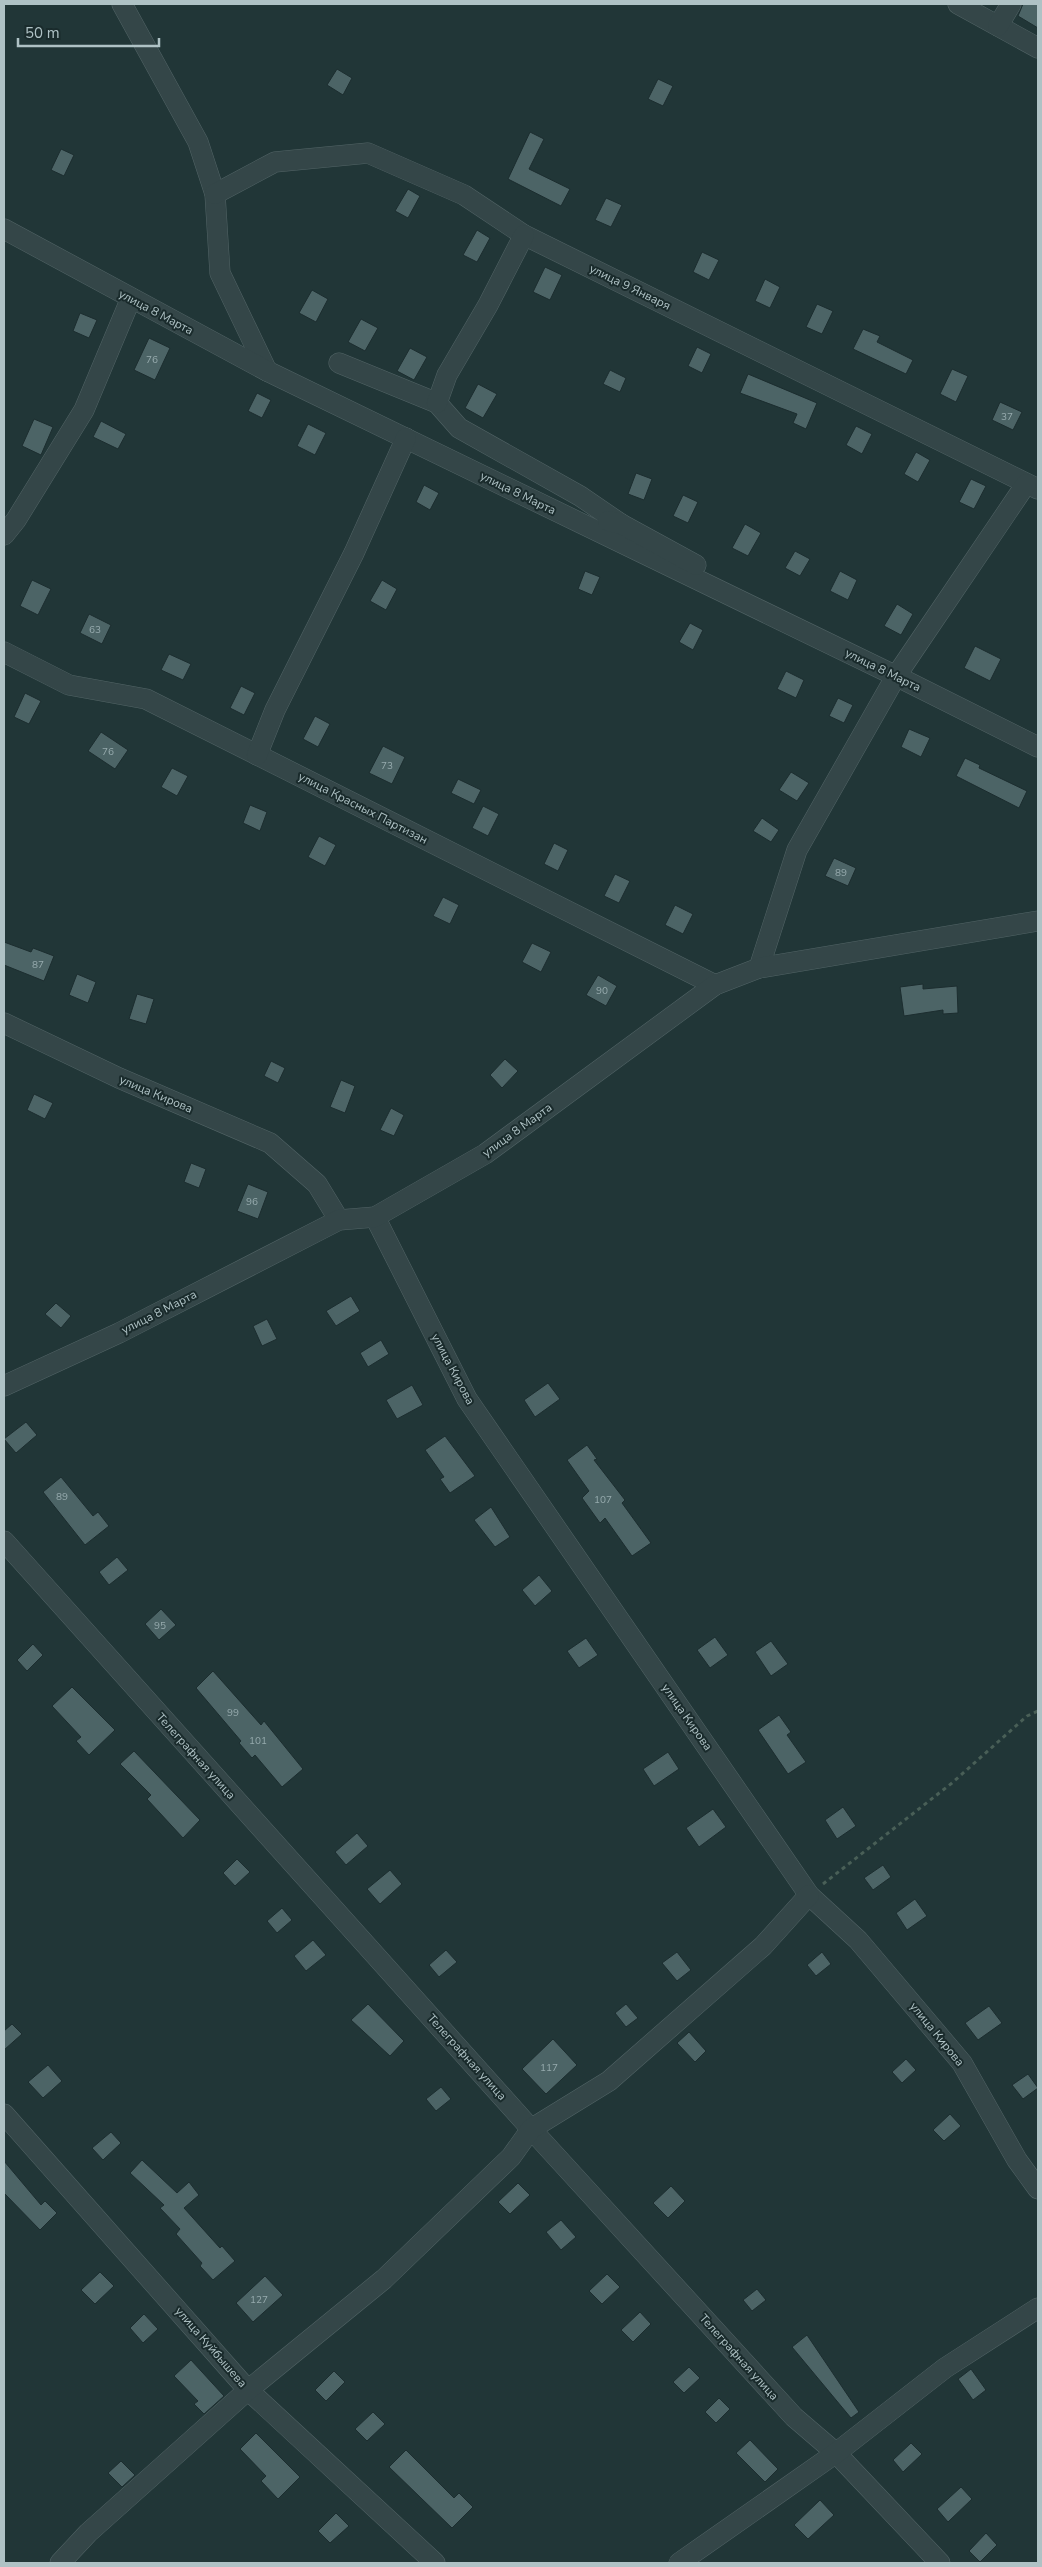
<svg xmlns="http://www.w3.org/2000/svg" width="1042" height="2567" viewBox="0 0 1042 2567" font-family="'Nunito Sans',sans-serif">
<rect width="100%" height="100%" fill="#213637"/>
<g fill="#4c6466" stroke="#1c2d2f">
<polygon points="1023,4 1038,4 1038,28 1018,16"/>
<polygon points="337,69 352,78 343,95 327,85"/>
<polygon points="658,79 673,86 663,106 648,99"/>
<polygon points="530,132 544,139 529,169 570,189 561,206 508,179"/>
<polygon points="61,149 74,155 64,176 51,170"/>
<polygon points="408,189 420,196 408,218 395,211"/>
<polygon points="606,198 622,205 611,227 595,220"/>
<polygon points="477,230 490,238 477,262 463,255"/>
<polygon points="702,252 719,260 709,280 693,272"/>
<polygon points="545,267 562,275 550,300 533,292"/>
<polygon points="765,279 780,287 770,308 755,301"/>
<polygon points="312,290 328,299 316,322 299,313"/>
<polygon points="817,304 833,311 822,334 806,327"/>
<polygon points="80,313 97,320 89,338 73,331"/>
<polygon points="361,319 378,328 365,351 348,342"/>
<polygon points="863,329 880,336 877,342 913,360 906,374 853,349"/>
<polygon points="149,338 170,348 155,380 134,370"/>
<polygon points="697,347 711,354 702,373 688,366"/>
<polygon points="410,348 427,357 414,380 397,371"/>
<polygon points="952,369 968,376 956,402 940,394"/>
<polygon points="610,370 626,378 620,392 603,384"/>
<polygon points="748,374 817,403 806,429 793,423 797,414 740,393"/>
<polygon points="478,384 497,394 483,418 465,408"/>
<polygon points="257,393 271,400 262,418 248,411"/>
<polygon points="1000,402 1022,412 1013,430 992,420"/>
<polygon points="34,419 53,427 41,455 22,446"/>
<polygon points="101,421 126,434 118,449 93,437"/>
<polygon points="308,424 326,433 315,455 297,446"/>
<polygon points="856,426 872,434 862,454 846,445"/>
<polygon points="916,452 930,460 918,482 904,474"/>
<polygon points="636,473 652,479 644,500 628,494"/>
<polygon points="971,479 986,486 974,509 959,502"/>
<polygon points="424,485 439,493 430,510 416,502"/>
<polygon points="683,495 698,502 688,523 673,516"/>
<polygon points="745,524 761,533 748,556 732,548"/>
<polygon points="795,551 810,559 800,576 785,568"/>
<polygon points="585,571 600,577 592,595 578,589"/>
<polygon points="840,571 857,580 848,600 830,591"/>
<polygon points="32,580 51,589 38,615 20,606"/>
<polygon points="382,580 397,589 386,610 370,601"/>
<polygon points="897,604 913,614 901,635 884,626"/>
<polygon points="89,614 111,625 102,644 80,633"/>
<polygon points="690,623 703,630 693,650 679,642"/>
<polygon points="975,646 1001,659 990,681 964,668"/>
<polygon points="169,654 191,664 183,680 161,670"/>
<polygon points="786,671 804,680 796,698 777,689"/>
<polygon points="241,686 255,693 244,715 230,708"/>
<polygon points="25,693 41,701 29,724 14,717"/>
<polygon points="838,698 853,705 844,723 829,716"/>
<polygon points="315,716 330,724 318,747 303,739"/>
<polygon points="909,729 930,738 921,757 901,747"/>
<polygon points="101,732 128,750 115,769 88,751"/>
<polygon points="383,746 405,757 392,784 369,773"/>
<polygon points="965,758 980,765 979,768 1027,791 1019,808 956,776"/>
<polygon points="172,768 188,776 177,796 161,787"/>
<polygon points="791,772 809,783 797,801 779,790"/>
<polygon points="458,779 481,790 474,804 451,793"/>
<polygon points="250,805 267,812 260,831 243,823"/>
<polygon points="483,806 499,814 488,836 472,828"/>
<polygon points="762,818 779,830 771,842 753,831"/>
<polygon points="319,836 336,845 325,866 308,857"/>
<polygon points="554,843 568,850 558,871 544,864"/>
<polygon points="834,858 856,868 848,886 825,876"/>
<polygon points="615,874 630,881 619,903 604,896"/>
<polygon points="443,897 459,905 450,924 433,916"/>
<polygon points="675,905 693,914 683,934 665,925"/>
<polygon points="4,942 31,952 33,948 54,956 44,981 4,965"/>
<polygon points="532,943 551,952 541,972 522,962"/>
<polygon points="77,974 96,982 88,1003 69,995"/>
<polygon points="598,975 617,986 606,1006 586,995"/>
<polygon points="923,984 923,989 957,986 958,1013 943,1014 943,1010 904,1016 900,987"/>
<polygon points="137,994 154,999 146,1024 129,1019"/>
<polygon points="505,1059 518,1071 502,1088 490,1075"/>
<polygon points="271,1061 285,1068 278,1083 264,1076"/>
<polygon points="341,1080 355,1086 345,1113 330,1107"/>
<polygon points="34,1094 53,1103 45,1119 27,1110"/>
<polygon points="391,1108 404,1115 394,1136 380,1130"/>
<polygon points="191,1163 206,1169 199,1188 184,1182"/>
<polygon points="248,1184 268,1192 258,1219 237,1211"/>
<polygon points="351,1296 360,1311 336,1326 326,1311"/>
<polygon points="56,1303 71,1316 61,1328 45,1314"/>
<polygon points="267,1319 277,1339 262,1346 253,1326"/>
<polygon points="381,1340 389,1354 368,1367 360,1353"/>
<polygon points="548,1383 560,1399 535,1417 524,1400"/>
<polygon points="412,1385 423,1405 397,1419 386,1400"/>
<polygon points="26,1422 37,1435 16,1453 4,1439"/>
<polygon points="445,1436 475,1476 450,1493 440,1479 444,1477 425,1450"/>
<polygon points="587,1445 597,1459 594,1460 625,1500 622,1503 651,1543 632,1556 605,1518 600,1523 582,1498 589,1491 567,1460"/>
<polygon points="61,1477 93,1516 98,1512 109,1526 85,1545 43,1492"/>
<polygon points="491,1507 510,1537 495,1547 474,1520"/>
<polygon points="117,1557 128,1570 109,1585 99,1572"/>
<polygon points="539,1575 552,1591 535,1606 522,1590"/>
<polygon points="161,1609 176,1625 159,1640 145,1624"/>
<polygon points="715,1637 728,1655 710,1668 697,1650"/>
<polygon points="586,1638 598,1655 579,1668 567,1651"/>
<polygon points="771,1641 788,1664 771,1676 755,1652"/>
<polygon points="33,1644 43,1655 27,1671 17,1660"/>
<polygon points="213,1671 261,1725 264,1721 303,1769 282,1787 255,1755 252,1758 239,1743 241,1741 196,1688"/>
<polygon points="72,1687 115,1730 89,1755 76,1741 81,1737 52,1706"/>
<polygon points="779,1715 791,1732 787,1735 806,1762 788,1774 758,1730"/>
<polygon points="134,1751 200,1820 183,1838 147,1799 151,1795 120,1764"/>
<polygon points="668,1752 679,1769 654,1786 643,1769"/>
<polygon points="843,1807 856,1826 837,1839 825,1820"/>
<polygon points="713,1809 726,1827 699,1847 686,1828"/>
<polygon points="357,1833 368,1846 346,1865 335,1852"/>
<polygon points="237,1859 250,1872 235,1886 223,1873"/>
<polygon points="883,1865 891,1877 873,1890 864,1878"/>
<polygon points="390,1870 402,1884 380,1904 367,1889"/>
<polygon points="915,1899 927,1916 907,1930 896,1913"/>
<polygon points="282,1908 292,1920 277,1933 267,1921"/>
<polygon points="313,1940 326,1955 306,1971 294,1956"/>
<polygon points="446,1950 457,1962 439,1977 429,1965"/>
<polygon points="677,1952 691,1970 677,1981 662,1963"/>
<polygon points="822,1952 831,1964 816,1976 807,1965"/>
<polygon points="368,2004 404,2041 390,2056 351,2020"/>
<polygon points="626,2004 638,2018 626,2027 615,2013"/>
<polygon points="989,2006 1002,2023 978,2040 965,2023"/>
<polygon points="12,2024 22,2034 4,2050 4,2031"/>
<polygon points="689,2032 706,2051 695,2062 677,2043"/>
<polygon points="553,2039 577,2065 546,2094 522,2069"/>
<polygon points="906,2059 916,2070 902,2083 892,2072"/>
<polygon points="48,2065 62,2081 43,2098 28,2082"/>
<polygon points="1028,2074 1038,2088 1023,2099 1012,2085"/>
<polygon points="441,2087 451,2099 436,2111 426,2099"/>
<polygon points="950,2114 961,2126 944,2141 933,2130"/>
<polygon points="111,2132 121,2143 103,2160 92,2148"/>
<polygon points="142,2160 177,2193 189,2182 199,2195 184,2208 220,2248 222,2246 235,2261 213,2280 200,2266 202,2263 176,2234 180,2229 160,2208 164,2205 130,2173"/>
<polygon points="4,2161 41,2205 45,2201 57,2213 40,2230 4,2193"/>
<polygon points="518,2183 530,2195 510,2214 498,2202"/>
<polygon points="671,2186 685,2201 668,2218 653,2203"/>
<polygon points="561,2220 576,2237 561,2250 546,2232"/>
<polygon points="100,2272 114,2286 95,2304 81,2290"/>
<polygon points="607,2274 620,2287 602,2304 589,2291"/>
<polygon points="265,2276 283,2295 253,2322 236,2303"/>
<polygon points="757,2289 766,2300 752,2311 743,2300"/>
<polygon points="640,2312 651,2324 633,2342 621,2330"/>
<polygon points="144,2314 158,2329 143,2343 130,2328"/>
<polygon points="807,2335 859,2412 851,2418 792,2347"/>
<polygon points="191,2360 224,2396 204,2414 194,2404 198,2401 174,2376"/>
<polygon points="689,2367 700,2378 684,2393 673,2382"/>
<polygon points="971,2369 986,2390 973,2400 958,2379"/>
<polygon points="334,2371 345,2382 326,2401 315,2390"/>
<polygon points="719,2398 730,2409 716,2423 705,2412"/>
<polygon points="373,2412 385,2424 367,2441 355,2429"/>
<polygon points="256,2433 300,2477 278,2499 261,2481 266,2476 240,2449"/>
<polygon points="750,2440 778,2469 765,2482 736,2453"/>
<polygon points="911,2443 922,2454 903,2472 893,2460"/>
<polygon points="406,2450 454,2498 459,2493 473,2507 452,2528 389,2467"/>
<polygon points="121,2461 135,2475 122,2487 108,2473"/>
<polygon points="961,2487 972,2499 948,2522 937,2509"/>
<polygon points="820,2500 834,2515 808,2539 794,2525"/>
<polygon points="336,2513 349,2526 330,2543 318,2531"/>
<polygon points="986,2533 997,2545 980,2562 969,2551"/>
</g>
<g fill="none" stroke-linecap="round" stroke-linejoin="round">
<defs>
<g id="minor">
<polyline points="122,4 198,142 215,194 220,273 267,371"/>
<polyline points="958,4 1038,48"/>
<polyline points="998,26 1011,4"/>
<polyline points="215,194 275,162 368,153 464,195 524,235 1038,489"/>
<polyline points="4,229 267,371 896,676 1038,747"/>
<polyline points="339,363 437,403 459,428 580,496 621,524"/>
<polyline points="437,403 447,375 488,305 524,235"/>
<polyline points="608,521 621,524 696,565"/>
<polyline points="4,535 16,520 84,410 131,298"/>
<polyline points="4,652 69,685 146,699 715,985"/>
<polyline points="257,755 275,710 354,553 406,438"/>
<polyline points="759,968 797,850 896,676 1026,484"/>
<polyline points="4,1023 119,1078 270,1143 317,1184 339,1220"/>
<polyline points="375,1217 467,1399 809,1895 858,1940 962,2063 1017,2160 1038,2189"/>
<polyline points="4,1386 119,1333 339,1220 375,1217 485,1154 715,985 759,968 1038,921"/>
<polyline points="4,1541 531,2129 794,2417 836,2453 940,2563"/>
<polyline points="4,2114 248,2390 435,2563"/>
<polyline points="60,2563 88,2533 248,2390 384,2279 511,2157 531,2129 609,2081 763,1946 809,1895"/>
<polyline points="679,2563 836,2453 945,2368 1038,2308"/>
</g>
</defs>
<use href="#minor" stroke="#526466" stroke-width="21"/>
<polyline stroke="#495f57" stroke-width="3" stroke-dasharray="4 4" stroke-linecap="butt" points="823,1884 952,1783 1027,1716 1038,1711"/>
<use href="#minor" stroke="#344648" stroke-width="20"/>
</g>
<g text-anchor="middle" stroke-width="4" stroke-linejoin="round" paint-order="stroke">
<g font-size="10" fill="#96aaad">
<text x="152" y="363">76</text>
<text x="1007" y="420">37</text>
<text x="95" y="633">63</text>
<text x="108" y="755">76</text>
<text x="387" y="769">73</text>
<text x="841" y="876">89</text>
<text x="38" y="968">87</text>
<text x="602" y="994">90</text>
<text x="252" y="1205">96</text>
<text x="62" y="1500">89</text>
<text x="603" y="1503">107</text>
<text x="160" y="1629">95</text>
<text x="233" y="1716">99</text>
<text x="258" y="1744">101</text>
<text x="549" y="2071">117</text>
<text x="259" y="2303">127</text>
</g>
<g font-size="12" fill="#afc2c5" stroke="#1a2b2c">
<text transform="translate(630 287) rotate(26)" y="4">улица 9 Января</text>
<text transform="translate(156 312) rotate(28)" y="4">улица 8 Марта</text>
<text transform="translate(518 493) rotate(26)" y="4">улица 8 Марта</text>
<text transform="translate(883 670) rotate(26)" y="4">улица 8 Марта</text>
<text transform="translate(363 808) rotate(27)" y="4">улица Красных Партизан</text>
<text transform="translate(156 1094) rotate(23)" y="4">улица Кирова</text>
<text transform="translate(517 1130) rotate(-36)" y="4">улица 8 Марта</text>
<text transform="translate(159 1312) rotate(-27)" y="4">улица 8 Марта</text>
<text transform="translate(453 1369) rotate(62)" y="4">улица Кирова</text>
<text transform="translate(687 1717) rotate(55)" y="4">улица Кирова</text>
<text transform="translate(196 1756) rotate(48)" y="4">Телеграфная улица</text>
<text transform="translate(937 2034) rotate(51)" y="4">улица Кирова</text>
<text transform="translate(467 2057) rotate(48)" y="4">Телеграфная улица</text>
<text transform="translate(211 2347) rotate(49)" y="4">улица Куйбышева</text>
<text transform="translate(739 2357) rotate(48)" y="4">Телеграфная улица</text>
</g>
</g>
<rect width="1042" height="2567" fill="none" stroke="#afc2c5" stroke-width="10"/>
<path d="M18 38v8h141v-8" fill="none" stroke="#afc2c5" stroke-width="2.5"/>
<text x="25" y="38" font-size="15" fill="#afc2c5" stroke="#1a2b2c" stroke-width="4" paint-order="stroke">50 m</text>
</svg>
